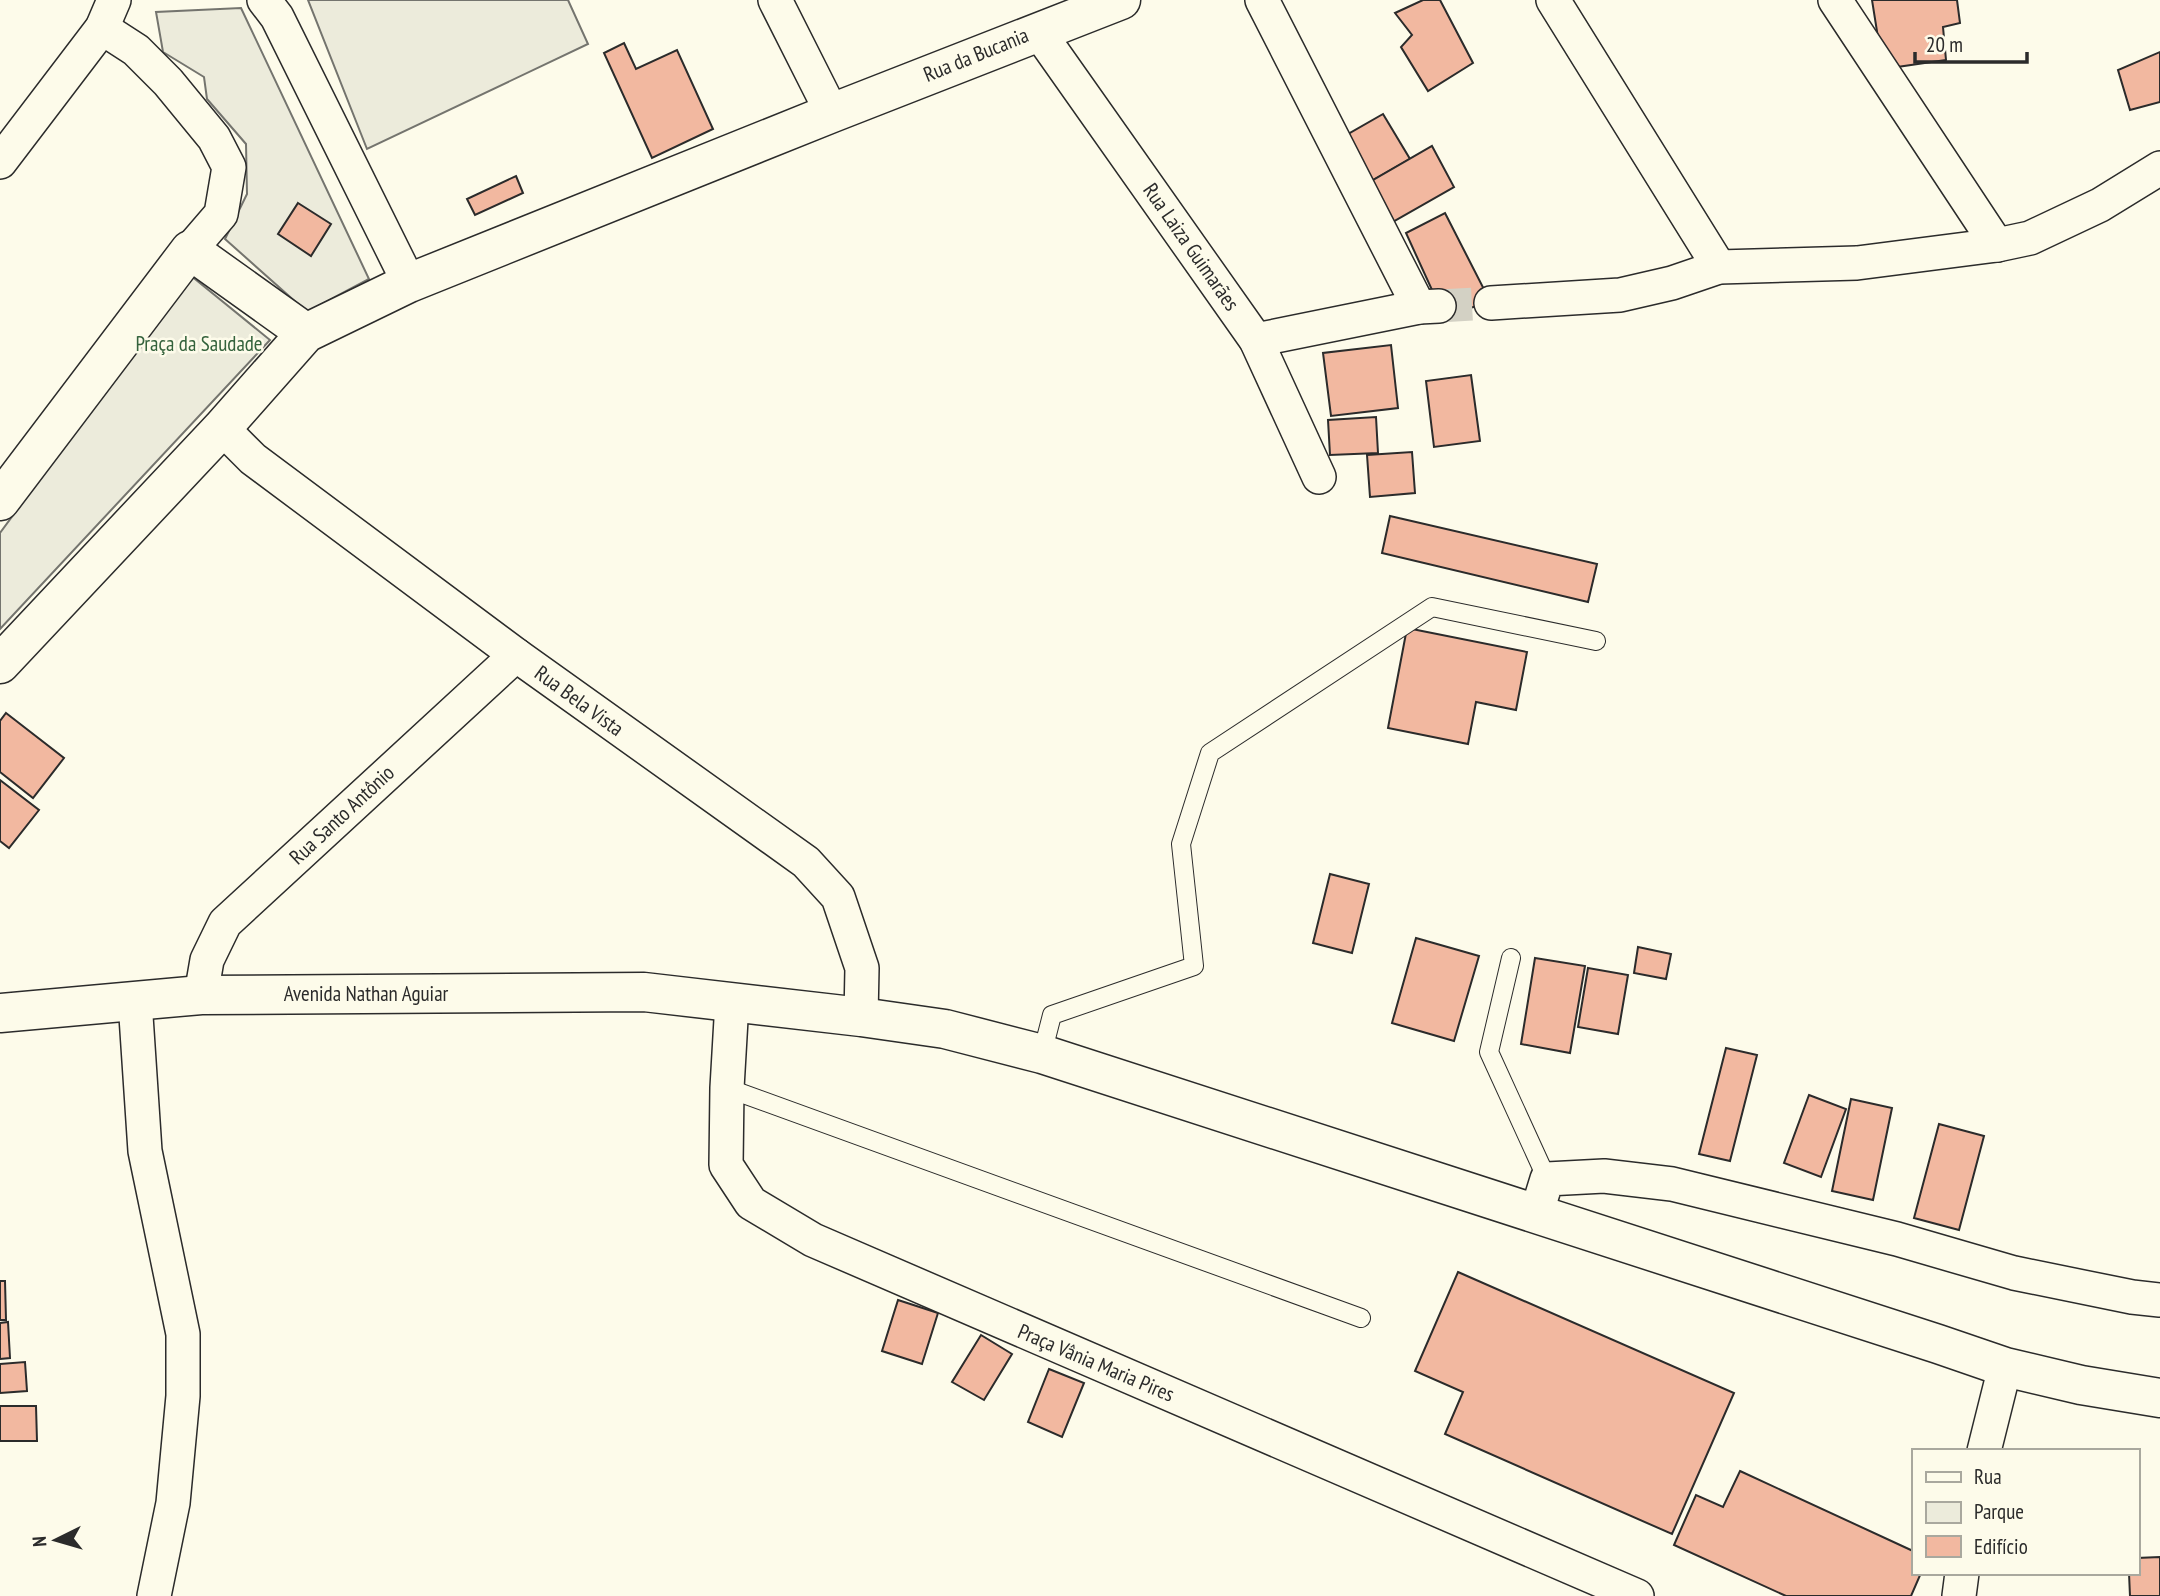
<svg xmlns="http://www.w3.org/2000/svg" width="2160" height="1596" viewBox="0 0 2160 1596" font-family="'PT Sans Narrow',sans-serif">
<rect width="100%" height="100%" fill="#fdfbea"/>
<g fill="#ecebdb" stroke="#74746e" stroke-width="2">
<polygon points="308,0 568,0 588,44 367,149"/>
<polygon points="241,8 369,279 307,312 225,239 247,194 246,144 207,99 204,77 163,52 156,12"/>
<polygon points="190,275 270,340 0,629 0,533"/>
</g>
<g fill="#f2b8a0" stroke="#2b2b2b" stroke-width="2">
<polygon points="1423,0 1440,0 1473,63 1428,91 1401,47 1412,35 1395,13"/>
<polygon points="1872,0 1957,0 1960,23 1943,27 1946,60 1883,69"/>
<polygon points="624,43 636,69 677,50 713,129 652,158 604,53"/>
<polygon points="2160,52 2160,102 2130,110 2118,70"/>
<polygon points="1383,114 1410,159 1368,183 1343,137"/>
<polygon points="1432,146 1454,187 1389,224 1368,183"/>
<polygon points="516,176 523,193 475,215 467,199"/>
<polygon points="298,203 331,224 311,256 278,234"/>
<polygon points="1445,213 1491,303 1443,314 1406,233"/>
<polygon points="1391,345 1398,408 1331,416 1323,353"/>
<polygon points="1471,375 1480,441 1434,447 1426,381"/>
<polygon points="1376,417 1378,453 1330,455 1328,420"/>
<polygon points="1412,452 1415,493 1370,497 1367,455"/>
<polygon points="1390,516 1597,564 1588,602 1382,553"/>
<polygon points="1407,628 1527,652 1516,710 1476,702 1468,744 1388,728"/>
<polygon points="6,713 64,758 33,798 0,772 0,721"/>
<polygon points="0,780 39,810 9,848 0,841"/>
<polygon points="1330,874 1369,884 1352,953 1313,943"/>
<polygon points="1416,938 1479,956 1454,1041 1392,1023"/>
<polygon points="1638,947 1671,954 1666,979 1634,973"/>
<polygon points="1535,958 1585,966 1570,1053 1521,1044"/>
<polygon points="1588,968 1628,975 1618,1034 1578,1027"/>
<polygon points="1726,1048 1757,1055 1730,1161 1699,1154"/>
<polygon points="1809,1095 1846,1109 1821,1177 1784,1163"/>
<polygon points="1851,1099 1892,1108 1873,1200 1832,1191"/>
<polygon points="1939,1124 1984,1136 1959,1230 1914,1218"/>
<polygon points="1458,1272 1734,1393 1672,1534 1445,1434 1463,1392 1415,1371"/>
<polygon points="0,1281 5,1281 6,1320 0,1320"/>
<polygon points="898,1300 938,1313 922,1364 882,1351"/>
<polygon points="8,1322 10,1358 0,1359 0,1323"/>
<polygon points="981,1335 1012,1354 984,1400 952,1382"/>
<polygon points="25,1362 27,1391 0,1393 0,1364"/>
<polygon points="1049,1369 1084,1383 1062,1437 1028,1422"/>
<polygon points="0,1406 36,1406 37,1441 0,1441"/>
<polygon points="1740,1471 1913,1551 1913,1573 1921,1573 1911,1596 1786,1596 1674,1545 1696,1495 1723,1507"/>
<polygon points="2160,1557 2160,1596 2130,1596 2129,1573 2137,1573 2137,1558"/>
</g>
<g fill="none" stroke-linecap="round" stroke-linejoin="round">
<polyline stroke="#d3d1c4" stroke-width="33" stroke-dasharray="33 17" stroke-linecap="butt" points="1439,306 1491,303"/>
<defs>
<g id="service">
<polyline points="1511,958 1489,1052 1547,1179"/>
<polyline points="1042,1054 1052,1015 1194,966 1181,844 1210,753 1432,607 1596,641"/>
<polyline points="727,1088 1361,1318"/>
</g>
<g id="minor">
<polyline points="264,0 277,17 409,283"/>
<polyline points="775,0 832,113"/>
<polyline points="1262,0 1419,307"/>
<polyline points="1553,0 1719,267"/>
<polyline points="1835,0 1997,245"/>
<polyline points="102,28 136,50 168,82 214,138 229,167 221,214 190,250"/>
<polyline points="1038,31 1256,340 1319,477"/>
<polyline points="0,162 102,28 114,0"/>
<polyline points="1491,303 1620,295 1672,283 1719,267 1857,263 1997,245 2030,238 2100,205 2160,168"/>
<polyline points="1256,340 1419,307 1439,306"/>
<polyline points="222,428 253,459 516,655 806,862 838,897 862,968 861,1017"/>
<polyline points="201,995 207,960 225,923 516,655"/>
<polyline points="135,1001 145,1151 183,1334 183,1396 173,1503 154,1596"/>
<polyline points="732,1002 727,1088 726,1165 751,1203 813,1240 1637,1596"/>
<polyline points="1536,1215 1547,1179 1604,1176 1672,1184 1897,1239 2014,1273 2132,1297 2160,1300"/>
<polyline points="1984,1451 2005,1367"/>
<polyline points="1959,1596 1962,1573"/>
</g>
<g id="secondary">
<polyline points="0,501 190,250 306,333"/>
<polyline points="0,664 222,428 306,333 409,283 832,113 1121,0"/>
<polyline points="0,1013 201,995 644,992 861,1017 945,1029 1042,1054 1938,1344 2005,1367 2081,1385 2160,1398"/>
</g>
</defs>
<use href="#service" stroke="#2b2b2b" stroke-width="20"/>
<use href="#minor" stroke="#2b2b2b" stroke-width="36"/>
<use href="#secondary" stroke="#2b2b2b" stroke-width="41"/>
<use href="#service" stroke="#fdfbea" stroke-width="18"/>
<use href="#minor" stroke="#fdfbea" stroke-width="33"/>
<use href="#secondary" stroke="#fdfbea" stroke-width="38"/>
</g>
<g text-anchor="middle" stroke-width="5" stroke-linejoin="round" paint-order="stroke">
<g font-size="21" fill="#2b2b2b" stroke="#fdfbea">
<text transform="translate(976 55) rotate(-22)" y="7">Rua da Bucania</text>
<text transform="translate(1191 247) rotate(55)" y="7">Rua Laiza Guimarães</text>
<text transform="translate(579 701) rotate(36)" y="7">Rua Bela Vista</text>
<text transform="translate(342 815) rotate(-43)" y="7">Rua Santo Antônio</text>
<text x="366" y="1001">Avenida Nathan Aguiar</text>
<text transform="translate(1096 1363) rotate(23)" y="7">Praça Vânia Maria Pires</text>
</g>
<g font-size="21" fill="#34623c" stroke="#fdfbea">
<text x="199" y="351">Praça da Saudade</text>
</g>
</g>
<rect x="1912" y="1449" width="228" height="126" fill="#fdfbea" stroke="#a9a89e" stroke-width="2"/>
<rect x="1926" y="1472" width="35" height="10" fill="#fdfbea" stroke="#a9a89e" stroke-width="2"/>
<text x="1974" y="1484" font-size="21" fill="#2b2b2b">Rua</text>
<rect x="1926" y="1502" width="35" height="21" fill="#ecebdb" stroke="#a9a89e" stroke-width="2"/>
<text x="1974" y="1519" font-size="21" fill="#2b2b2b">Parque</text>
<rect x="1926" y="1536" width="35" height="21" fill="#f2b8a0" stroke="#a9a89e" stroke-width="2"/>
<text x="1974" y="1554" font-size="21" fill="#2b2b2b">Edifício</text>
<g transform="translate(56 1540) rotate(265)" stroke="#fdfbea" stroke-width="5" paint-order="stroke">
<path d="M0-5L12 26L0 18L-12 26Z" fill="#2b2b2b"/>
<text y="-10" font-size="19" font-weight="bold" text-anchor="middle" fill="#2b2b2b">N</text>
</g>
<path d="M1915 52v10h112v-10" fill="none" stroke="#2b2b2b" stroke-width="3.5"/>
<text x="1926" y="52" font-size="21" fill="#2b2b2b" stroke="#fdfbea" stroke-width="5" paint-order="stroke">20 m</text>
</svg>
